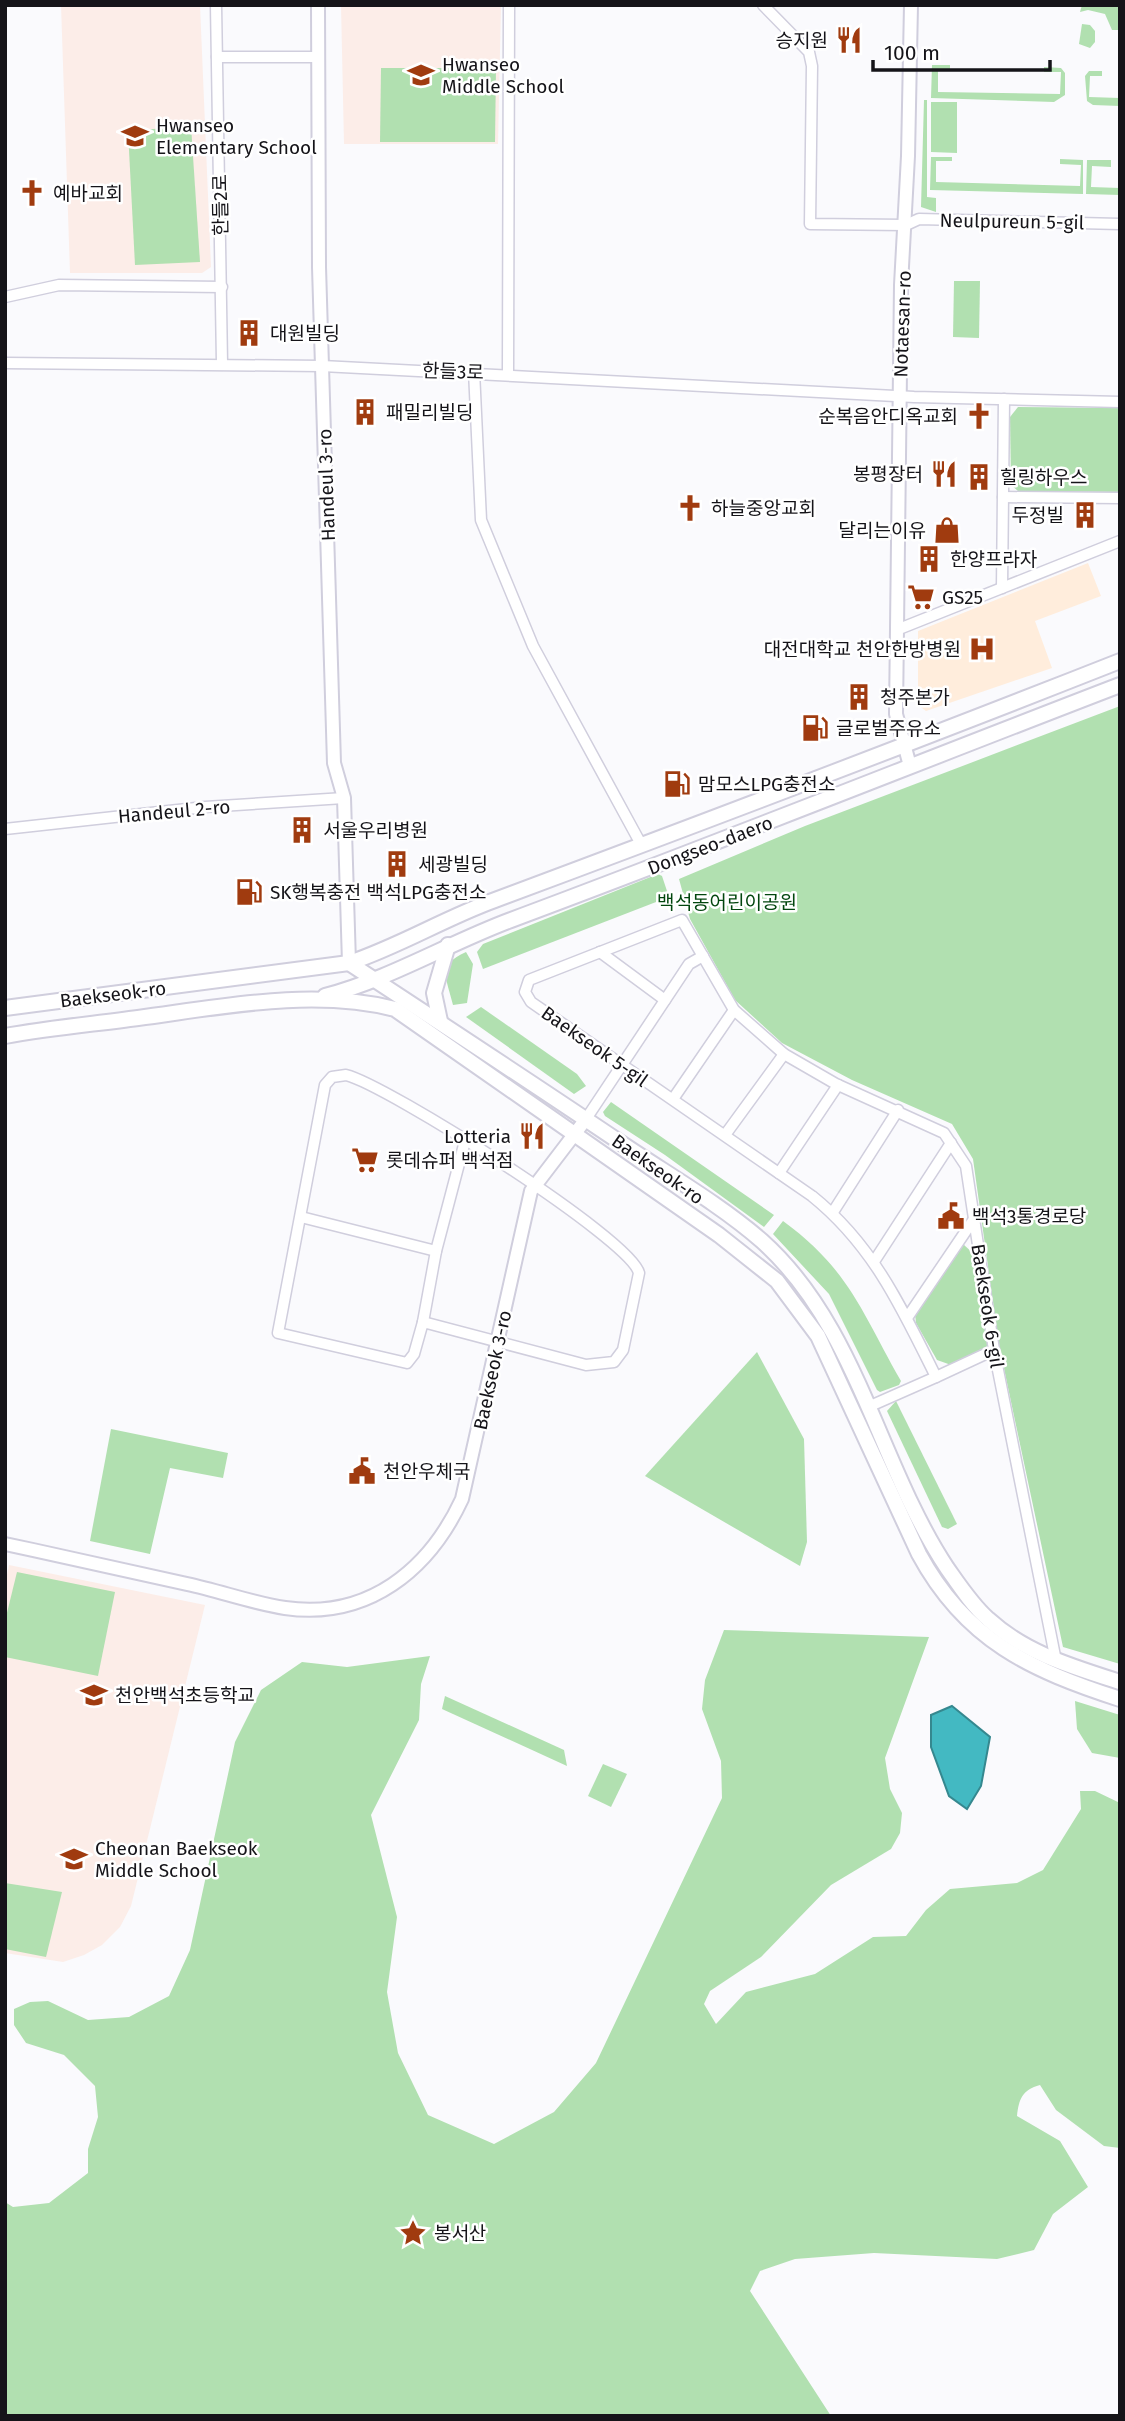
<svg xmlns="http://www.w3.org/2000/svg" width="1125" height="2421" viewBox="0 0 1125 2421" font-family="'Fira Sans','Noto Sans KR',sans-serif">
<rect width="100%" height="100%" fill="#fafafd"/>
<g fill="#fcede8">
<polygon points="61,5 200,5 211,267 202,273 70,273"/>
<polygon points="341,5 501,5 498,144 344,144"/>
<polygon points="9,1565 205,1605 131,1906 120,1927 102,1945 84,1955 63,1962 5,1953 5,1584"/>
</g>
<polygon fill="#ffeddc" points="1088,563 1101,596 1035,621 1052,668 926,711 918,705 918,631"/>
<g fill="#b1e0b0">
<polygon points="1082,5 1120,6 1120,30 1112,30 1105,14 1088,10 1080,12"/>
<polygon points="1082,24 1090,25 1095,31 1095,42 1090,48 1079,44"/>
<polygon points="932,65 950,65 950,70 938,70 938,92 1060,94 1061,72 1044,72 1044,67 1061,68 1065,73 1065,95 1054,102 931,98"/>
<polygon points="381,68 496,68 495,142 380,142"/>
<polygon points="1089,71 1102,71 1102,76 1090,76 1089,97 1120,98 1120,106 1093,105 1087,101 1085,76"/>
<polygon points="924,100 927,100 927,197 936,198 936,212 921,207"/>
<polygon points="931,102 957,102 957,153 931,152"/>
<polygon points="191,126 200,262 135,265 128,131"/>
<polygon points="931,157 952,157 952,161 936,161 936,182 1080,186 1081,165 1060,164 1060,159 1083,160 1083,194 930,190"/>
<polygon points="1087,160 1111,160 1111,167 1092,166 1091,187 1120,188 1120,195 1086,194"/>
<polygon points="954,281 980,281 979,338 953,337"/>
<polygon points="1018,407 1120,408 1120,492 1018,491 1011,485 1010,417"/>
<polygon points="1120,706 1120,1664 1063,1647 999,1345 973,1159 952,1124 852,1080 782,1043 735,1000 690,919 679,879 805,826"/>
<polygon points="658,874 662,876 669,897 483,969 477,952 483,944"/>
<path d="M466,952L473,964L467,1003L453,1005C447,979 436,965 466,952Z"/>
<polygon points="481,1007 577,1074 586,1086 574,1094 466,1017"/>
<polygon points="611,1102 774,1215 764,1227 665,1155 605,1116 603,1112"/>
<path d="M783,1221C850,1270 862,1313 901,1381L899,1385L880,1392L877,1390L829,1294L773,1234Z"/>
<polygon points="963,1244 977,1257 988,1337 988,1347 954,1366 937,1360 916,1323 915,1314"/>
<polygon points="757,1352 804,1439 807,1542 800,1566 645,1476"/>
<polygon points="896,1401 957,1524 948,1529 942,1527 887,1411"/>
<polygon points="111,1429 228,1453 223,1478 170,1468 150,1554 90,1541"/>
<polygon points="17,1572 115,1592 98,1676 5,1657 5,1621"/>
<path d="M724,1630L929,1637L885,1758L890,1789L902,1813L900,1833L891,1849L831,1885L761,1957L710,1991L704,2004L716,2024L746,1992L815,1974L873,1937L906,1936L926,1910L950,1889L1017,1883L1043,1870L1081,1809L1080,1791H1095L1120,1803V2148L1104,2146L1056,2110L1040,2085C1022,2090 1019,2099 1017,2116L1060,2141L1088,2187L1053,2214L1034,2250L997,2259L874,2253L795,2259L760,2271L750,2291L831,2416H5V2202L13,2207L49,2203L88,2173V2149L98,2117L95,2086L64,2055L26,2043L14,2025V2009L30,2002L48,2001L88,2020L129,2017L169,1996L190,1950L235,1742L261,1690L302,1662L347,1667L430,1656L421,1684L419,1720L371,1815L397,1917L387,1992L398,2053L428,2115L494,2144L554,2112L596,2063L722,1798L721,1761L702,1709L705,1680Z"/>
<polygon points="445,1696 564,1750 567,1766 442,1709"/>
<polygon points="1075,1701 1120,1715 1120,1758 1092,1753 1077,1729"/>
<polygon points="603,1764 627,1774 611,1807 588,1796"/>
<polygon points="5,1883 62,1892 46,1957 5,1949"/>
</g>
<polygon fill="#43b9c2" stroke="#35888f" stroke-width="2" points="952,1706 990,1737 981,1786 967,1809 949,1796 931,1747 931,1715"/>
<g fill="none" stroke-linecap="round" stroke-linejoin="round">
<defs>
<g id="minor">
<polyline points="216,5 222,363"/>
<polyline points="763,5 809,52 812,66 810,224 906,225 919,219 1120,224"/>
<polyline points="217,57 319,57"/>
<polyline points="5,297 59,285 222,287"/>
<polyline points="5,363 322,366 914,397 1120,402"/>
<polyline points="474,371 481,520 533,646 642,846"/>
<polyline points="508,373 509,5"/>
<polyline points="1003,497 1120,498"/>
<polyline points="1002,588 1004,399"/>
<polyline points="899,629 1120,541"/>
<polyline points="5,829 205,807 344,798"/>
<polyline points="600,952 665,1000"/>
<path d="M346,1075C387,1085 631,1239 639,1273L623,1350L614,1362L586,1365L423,1322L414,1354L407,1363L278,1333L325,1085L332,1077Z"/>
<polyline points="673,1099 734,1010"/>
<polyline points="586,1119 689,964 703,956"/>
<polyline points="725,1135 784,1054"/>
<polyline points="779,1173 838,1085"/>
<polyline points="833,1212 898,1110"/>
<polyline points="301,1217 436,1251"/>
<polyline points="875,1260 951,1143"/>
<polyline points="907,1318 974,1219"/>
<polyline points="423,1322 436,1251 465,1141"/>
<polyline points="936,1377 994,1350"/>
<path d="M868,1407L936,1377C902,1308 873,1245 812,1196L531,1002L525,992L529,980L682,920L734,1010L784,1054L836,1084L944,1133L966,1166L994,1350L1056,1661"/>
</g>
<g id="tertiary">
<polyline points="318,5 319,267 334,763 344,798 349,963"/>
<polyline points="910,766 896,714 901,285 908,156 911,5"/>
<path d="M5,1544C66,1557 127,1571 187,1584C220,1591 252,1603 285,1608C368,1620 429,1570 462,1499L531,1191L586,1119"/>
</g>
<g id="secondary">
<path d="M349,963C442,1024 535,1085 627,1147C672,1177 722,1206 762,1241C858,1327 878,1464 947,1568C959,1585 972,1605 988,1619C1025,1653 1073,1667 1120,1682"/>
<path d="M325,996C390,979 449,943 511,920C715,844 917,763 1120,685"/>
<path d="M5,1008L349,963C400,946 445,918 495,900C704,822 912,743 1120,661"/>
<polyline points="440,1021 434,993 448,945"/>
<path d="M5,1036C49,1028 94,1024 138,1018C221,1007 313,988 395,1009L719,1235L777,1281L818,1336L919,1554C966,1641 1031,1670 1120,1699"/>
</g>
</defs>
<use href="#minor" stroke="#d0cedd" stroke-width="13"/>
<use href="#tertiary" stroke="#d0cedd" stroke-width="16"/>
<use href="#secondary" stroke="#d0cedd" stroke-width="18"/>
<use href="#minor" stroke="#fff" stroke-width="10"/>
<use href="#tertiary" stroke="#fff" stroke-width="12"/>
<use href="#secondary" stroke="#fff" stroke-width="14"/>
</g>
<defs>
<symbol id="restaurant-bare" viewBox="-9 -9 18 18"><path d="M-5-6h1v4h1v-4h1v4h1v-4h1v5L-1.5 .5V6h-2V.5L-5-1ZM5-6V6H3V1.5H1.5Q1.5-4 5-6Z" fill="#a03b0f" stroke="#fff" stroke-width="2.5" paint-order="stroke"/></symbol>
<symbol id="school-bare" viewBox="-9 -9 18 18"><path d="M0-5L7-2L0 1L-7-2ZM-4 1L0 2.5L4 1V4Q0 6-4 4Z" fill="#a03b0f" stroke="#fff" stroke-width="2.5" paint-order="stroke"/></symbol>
<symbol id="church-bare" viewBox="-9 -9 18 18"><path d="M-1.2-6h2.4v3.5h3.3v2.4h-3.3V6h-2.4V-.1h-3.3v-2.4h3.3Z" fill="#a03b0f" stroke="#fff" stroke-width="2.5" paint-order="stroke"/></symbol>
<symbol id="building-bare" viewBox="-9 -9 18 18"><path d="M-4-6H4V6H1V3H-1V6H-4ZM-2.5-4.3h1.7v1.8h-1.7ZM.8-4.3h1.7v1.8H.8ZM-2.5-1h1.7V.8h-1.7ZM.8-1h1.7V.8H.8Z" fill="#a03b0f" stroke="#fff" stroke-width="2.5" paint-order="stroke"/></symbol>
<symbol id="shop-bare" viewBox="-9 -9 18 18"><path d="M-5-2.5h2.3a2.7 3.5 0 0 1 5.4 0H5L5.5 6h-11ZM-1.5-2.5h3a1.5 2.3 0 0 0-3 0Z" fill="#a03b0f" stroke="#fff" stroke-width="2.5" paint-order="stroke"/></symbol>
<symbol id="supermarket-bare" viewBox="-9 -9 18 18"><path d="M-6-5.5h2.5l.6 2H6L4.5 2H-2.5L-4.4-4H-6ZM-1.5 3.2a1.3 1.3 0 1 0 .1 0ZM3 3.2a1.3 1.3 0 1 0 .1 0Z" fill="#a03b0f" stroke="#fff" stroke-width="2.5" paint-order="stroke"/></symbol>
<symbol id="hospital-bare" viewBox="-9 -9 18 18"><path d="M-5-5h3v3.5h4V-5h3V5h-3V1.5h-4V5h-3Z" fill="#a03b0f" stroke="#fff" stroke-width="2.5" paint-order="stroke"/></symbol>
<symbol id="fuel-bare" viewBox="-9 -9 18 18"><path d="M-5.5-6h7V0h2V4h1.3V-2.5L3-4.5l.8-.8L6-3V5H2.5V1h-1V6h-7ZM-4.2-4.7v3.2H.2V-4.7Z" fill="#a03b0f" stroke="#fff" stroke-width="2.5" paint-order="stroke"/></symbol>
<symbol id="civic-bare" viewBox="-9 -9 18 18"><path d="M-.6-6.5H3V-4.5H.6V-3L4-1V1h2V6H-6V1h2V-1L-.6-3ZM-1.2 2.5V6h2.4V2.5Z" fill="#a03b0f" stroke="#fff" stroke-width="2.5" paint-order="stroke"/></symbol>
<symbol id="sight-bare" viewBox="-9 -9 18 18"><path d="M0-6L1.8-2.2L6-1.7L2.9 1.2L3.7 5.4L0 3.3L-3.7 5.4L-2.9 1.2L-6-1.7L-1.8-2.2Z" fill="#a03b0f" stroke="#fff" stroke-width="2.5" paint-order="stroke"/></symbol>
</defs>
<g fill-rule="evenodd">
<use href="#restaurant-bare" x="830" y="21" width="38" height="38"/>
<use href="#school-bare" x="402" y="56" width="38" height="38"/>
<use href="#school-bare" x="116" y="117" width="38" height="38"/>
<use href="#church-bare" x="13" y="174" width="38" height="38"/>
<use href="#building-bare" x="230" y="314" width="38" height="38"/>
<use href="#building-bare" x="346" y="393" width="38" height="38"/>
<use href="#church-bare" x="960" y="397" width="38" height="38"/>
<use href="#restaurant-bare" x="925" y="455" width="38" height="38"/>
<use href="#building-bare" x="960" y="458" width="38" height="38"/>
<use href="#church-bare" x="671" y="489" width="38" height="38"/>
<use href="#building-bare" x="1066" y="496" width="38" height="38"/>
<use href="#shop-bare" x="928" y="511" width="38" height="38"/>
<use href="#building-bare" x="910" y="540" width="38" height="38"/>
<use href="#supermarket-bare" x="902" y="578" width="38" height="38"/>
<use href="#hospital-bare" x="963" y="630" width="38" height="38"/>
<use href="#building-bare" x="840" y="678" width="38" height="38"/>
<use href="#fuel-bare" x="796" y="709" width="38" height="38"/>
<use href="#fuel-bare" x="658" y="765" width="38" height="38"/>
<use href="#building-bare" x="283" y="811" width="38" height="38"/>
<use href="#building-bare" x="378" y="845" width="38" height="38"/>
<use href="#fuel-bare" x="230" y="873" width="38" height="38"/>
<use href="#restaurant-bare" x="513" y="1117" width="38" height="38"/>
<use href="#supermarket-bare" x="346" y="1141" width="38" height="38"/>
<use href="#civic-bare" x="932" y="1197" width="38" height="38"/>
<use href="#civic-bare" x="343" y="1452" width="38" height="38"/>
<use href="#school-bare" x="75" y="1676" width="38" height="38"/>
<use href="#school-bare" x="55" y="1840" width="38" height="38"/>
<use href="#sight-bare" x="394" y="2214" width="38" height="38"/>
</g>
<g text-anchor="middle" stroke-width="5" stroke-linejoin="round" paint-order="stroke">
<g font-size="19" fill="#151419" stroke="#fff" text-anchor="start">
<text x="828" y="47" text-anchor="end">승지원</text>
<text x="442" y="71">Hwanseo<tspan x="442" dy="22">Middle School</tspan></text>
<text x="156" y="132">Hwanseo<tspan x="156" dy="22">Elementary School</tspan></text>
<text x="53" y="200">예바교회</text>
<text x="270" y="340">대원빌딩</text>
<text x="386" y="419">패밀리빌딩</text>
<text x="958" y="423" text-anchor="end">순복음안디옥교회</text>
<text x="923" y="481" text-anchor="end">봉평장터</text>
<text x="1000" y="484">힐링하우스</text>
<text x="711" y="515">하늘중앙교회</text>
<text x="1064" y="522" text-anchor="end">두정빌</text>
<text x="926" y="537" text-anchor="end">달리는이유</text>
<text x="950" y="566">한양프라자</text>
<text x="942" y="604">GS25</text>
<text x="961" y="656" text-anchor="end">대전대학교 천안한방병원</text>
<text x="880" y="704">청주본가</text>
<text x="836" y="735">글로벌주유소</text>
<text x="698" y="791">맘모스LPG충전소</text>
<text x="323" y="837">서울우리병원</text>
<text x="418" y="871">세광빌딩</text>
<text x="270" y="899">SK행복충전 백석LPG충전소</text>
<text x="511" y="1143" text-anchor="end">Lotteria</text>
<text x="386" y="1167">롯데슈퍼 백석점</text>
<text x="972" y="1223">백석3통경로당</text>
<text x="383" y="1478">천안우체국</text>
<text x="115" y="1702">천안백석초등학교</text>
<text x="95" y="1855">Cheonan Baekseok<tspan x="95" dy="22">Middle School</tspan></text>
<text x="434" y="2240">봉서산</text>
</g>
<g font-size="19" fill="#151419" stroke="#fff">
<text transform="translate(220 205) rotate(-91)" y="7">한들2로</text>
<text transform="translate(1012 221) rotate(1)" y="7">Neulpureun 5-gil</text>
<text transform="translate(902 324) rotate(-88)" y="7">Notaesan-ro</text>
<text transform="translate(453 371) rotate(2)" y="7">한들3로</text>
<text transform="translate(326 485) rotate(-92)" y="7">Handeul 3-ro</text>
<text transform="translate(174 811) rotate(-5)" y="7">Handeul 2-ro</text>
<text transform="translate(710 845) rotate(-21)" y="7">Dongseo-daero</text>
<text transform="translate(113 994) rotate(-7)" y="7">Baekseok-ro</text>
<text transform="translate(595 1046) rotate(35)" y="7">Baekseok 5-gil</text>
<text transform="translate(658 1169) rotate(35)" y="7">Baekseok-ro</text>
<text transform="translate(988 1306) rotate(81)" y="7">Baekseok 6-gil</text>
<text transform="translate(492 1370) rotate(-78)" y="7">Baekseok 3-ro</text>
</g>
<g font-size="19" fill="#02460e" stroke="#fff">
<text x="727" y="909">백석동어린이공원</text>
</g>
</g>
<rect width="1125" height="2421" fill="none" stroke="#151419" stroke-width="14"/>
<path d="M873 60v10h177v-10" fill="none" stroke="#151419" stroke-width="3.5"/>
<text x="884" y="60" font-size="21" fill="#151419" stroke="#ffffff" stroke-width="5" paint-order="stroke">100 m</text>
</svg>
